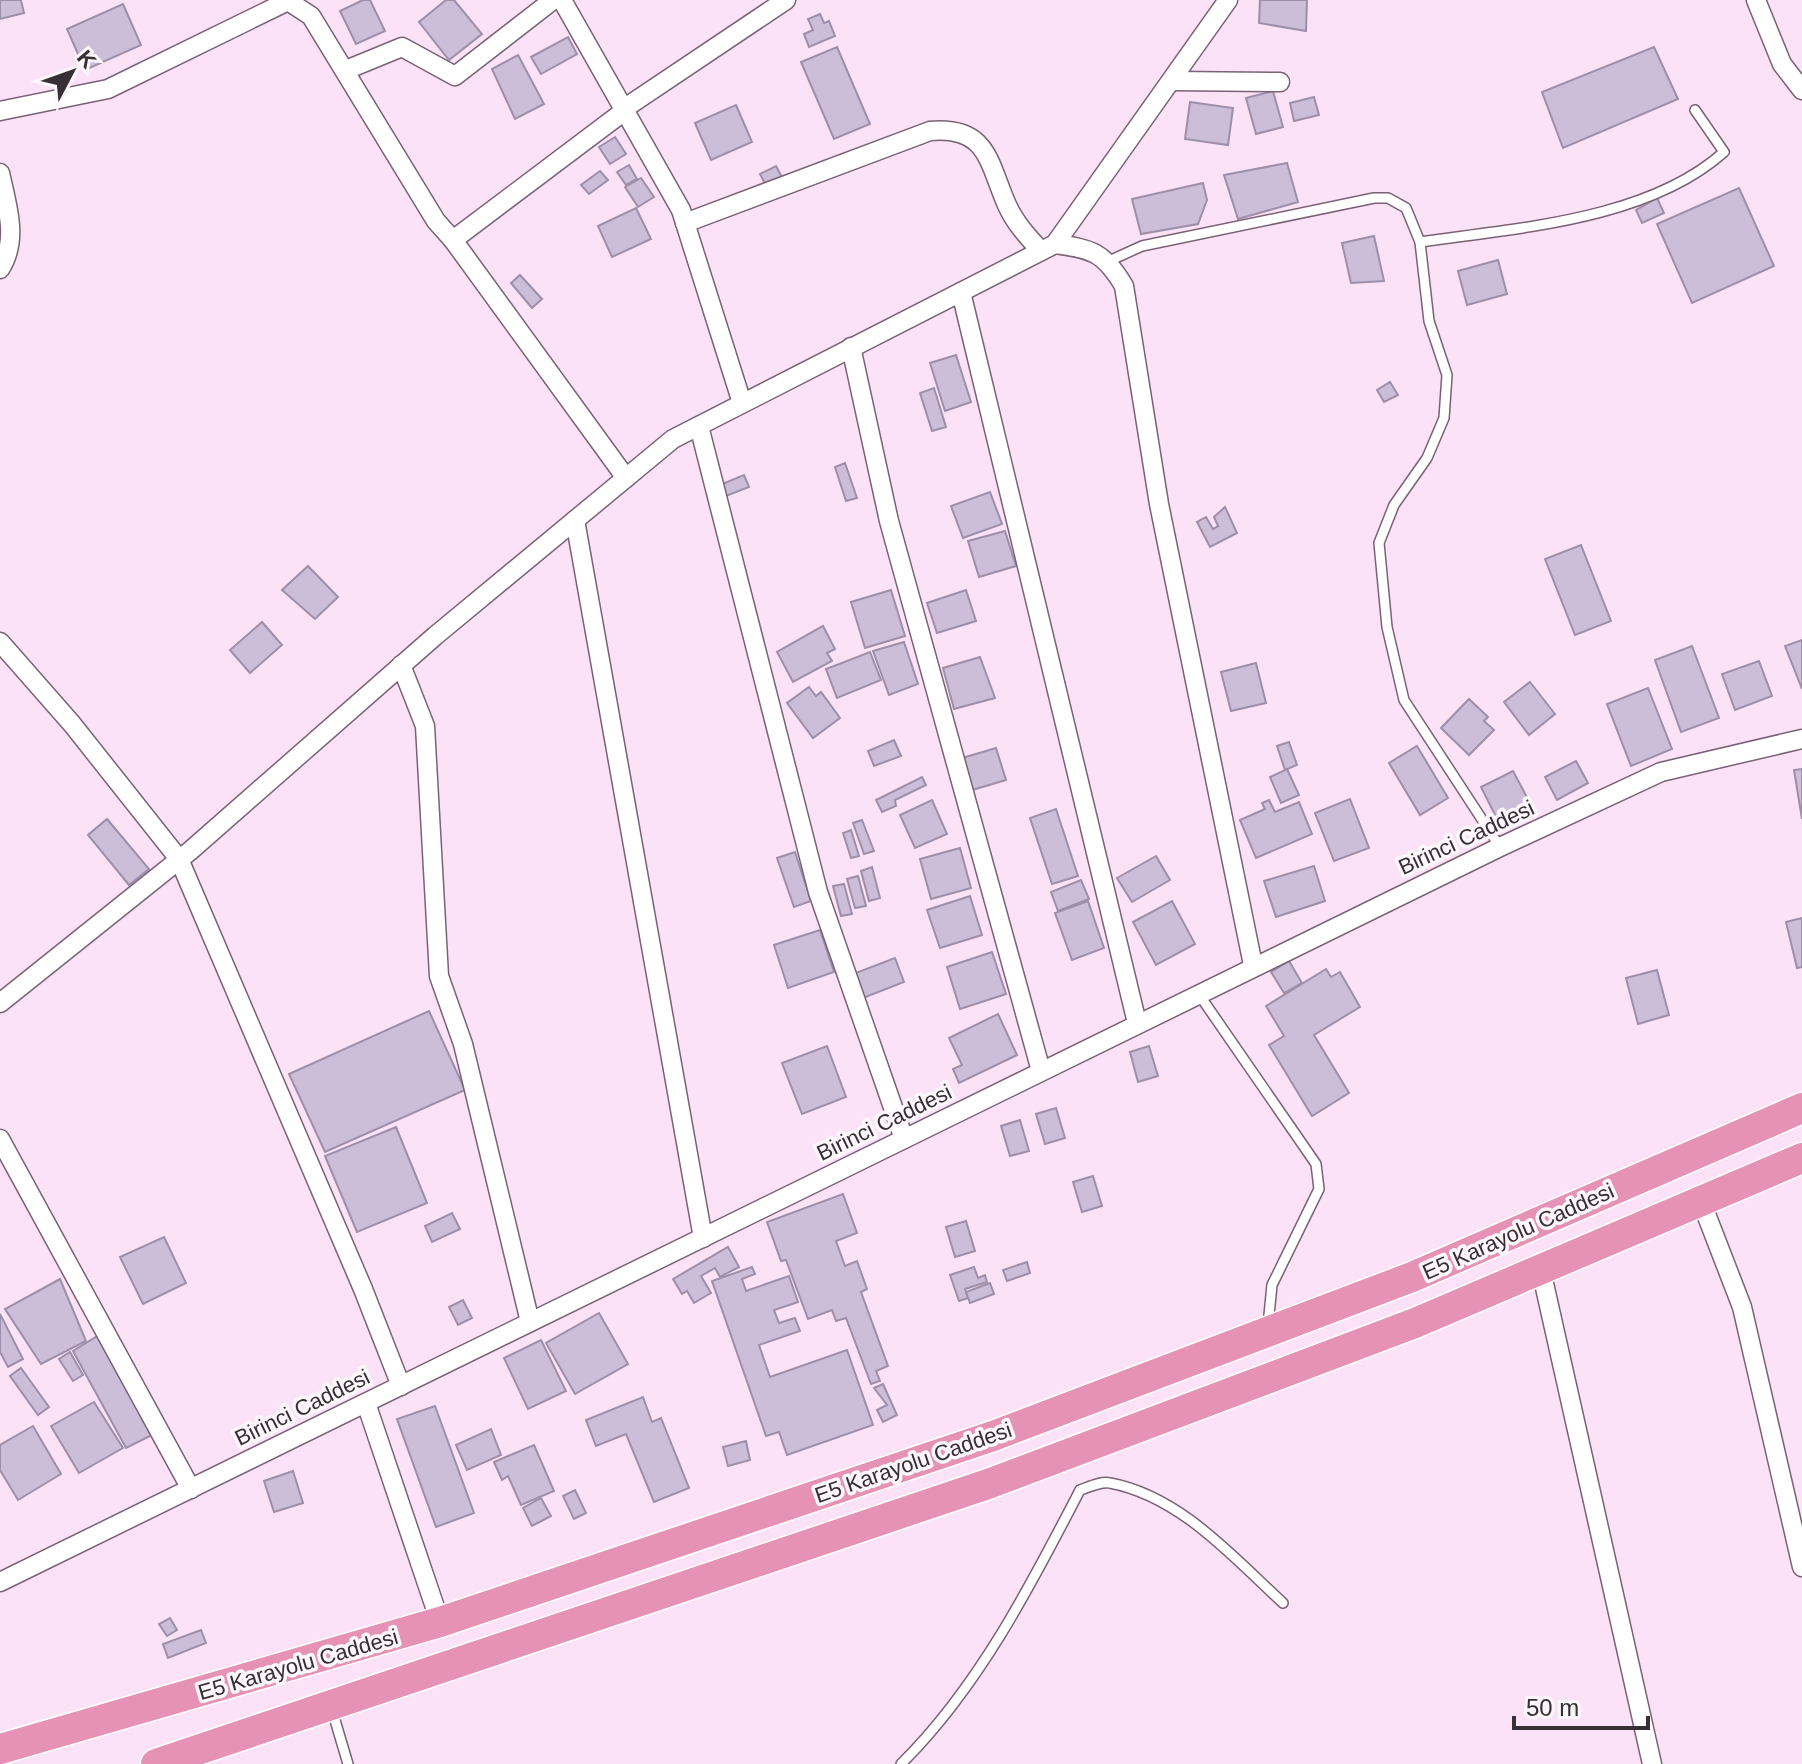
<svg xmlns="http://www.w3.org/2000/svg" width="1802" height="1764" viewBox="0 0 1802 1764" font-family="Helvetica,sans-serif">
<rect width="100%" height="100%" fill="#fce2f7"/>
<g fill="#ccbdd8" stroke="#9d8fa9" stroke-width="2">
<polygon points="0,0 21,0 24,13 0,19"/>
<polygon points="363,0 370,0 385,31 356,44 340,11"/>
<polygon points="446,0 454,0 482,34 449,60 419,22"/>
<polygon points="1260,0 1307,0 1306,31 1259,23"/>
<polygon points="123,4 141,45 85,70 67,29"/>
<polygon points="820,14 824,23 829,21 835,36 809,47 804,34 813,30 808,19"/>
<polygon points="568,37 577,54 541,74 531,57"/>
<polygon points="837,47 870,124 834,139 801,62"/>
<polygon points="1654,47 1678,99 1563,148 1542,92"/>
<polygon points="518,55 544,104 515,119 492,69"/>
<polygon points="1273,91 1283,127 1256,134 1246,98"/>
<polygon points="1314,97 1319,115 1294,121 1290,103"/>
<polygon points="1190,102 1233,108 1228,145 1185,139"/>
<polygon points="736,105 752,142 711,160 695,123"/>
<polygon points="615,137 626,154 610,164 599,147"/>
<polygon points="1287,163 1298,202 1238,219 1224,175"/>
<polygon points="629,165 637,179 626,185 617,172"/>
<polygon points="776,166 784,181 768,189 760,174"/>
<polygon points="600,171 608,180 589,194 581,185"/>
<polygon points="641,178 654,197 638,207 625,187"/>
<polygon points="1203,183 1207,200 1198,224 1141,234 1132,199"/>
<polygon points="1739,188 1774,266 1692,303 1657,224"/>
<polygon points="1657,198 1664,213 1642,223 1636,210"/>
<polygon points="636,208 651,239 612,257 598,226"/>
<polygon points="1374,236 1384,281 1351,283 1342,243"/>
<polygon points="1498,260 1507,294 1467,305 1458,271"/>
<polygon points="520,275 542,299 532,308 511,283"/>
<polygon points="956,355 971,402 945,411 930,363"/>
<polygon points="1390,382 1398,395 1384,402 1377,390"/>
<polygon points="934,388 946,427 932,431 920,393"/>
<polygon points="845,463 857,498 846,501 835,467"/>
<polygon points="744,475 749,487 726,496 722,484"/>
<polygon points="990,492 1002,524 963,538 951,506"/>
<polygon points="1225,507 1237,533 1210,547 1197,522 1206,517 1213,529 1218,526 1214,517"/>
<polygon points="1005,531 1016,566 979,577 968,541"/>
<polygon points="1581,545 1611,621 1575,635 1545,559"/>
<polygon points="308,566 338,597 315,619 282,590"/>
<polygon points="891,590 905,636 865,648 851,602"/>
<polygon points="966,590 976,621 937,633 927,603"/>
<polygon points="262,622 282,645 250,673 230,650"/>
<polygon points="823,626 835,649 827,653 832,661 793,682 777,652"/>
<polygon points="1802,640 1802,689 1785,646"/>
<polygon points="904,642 918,684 889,695 873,651"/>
<polygon points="1692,646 1719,718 1681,732 1655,660"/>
<polygon points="870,652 881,680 837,698 826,669"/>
<polygon points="980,657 995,698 954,709 943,668"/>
<polygon points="1759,661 1772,696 1735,710 1722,674"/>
<polygon points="1256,663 1266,703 1231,711 1221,672"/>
<polygon points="1530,682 1555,714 1529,735 1504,702"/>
<polygon points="809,687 816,696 821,692 840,718 813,738 787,703"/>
<polygon points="1648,688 1672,749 1631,766 1607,704"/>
<polygon points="1469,699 1488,717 1484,721 1494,730 1469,755 1441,728"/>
<polygon points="894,740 901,756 874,766 868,751"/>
<polygon points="1289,742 1297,765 1285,770 1277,746"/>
<polygon points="1417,746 1448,798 1420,815 1389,763"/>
<polygon points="996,748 1006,780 969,791 959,759"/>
<polygon points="1576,761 1588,783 1557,800 1545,777"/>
<polygon points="1287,769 1299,795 1281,803 1270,777"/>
<polygon points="1802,769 1802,819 1794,770"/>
<polygon points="1513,771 1530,803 1497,819 1481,787"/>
<polygon points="922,777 926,785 895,800 896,806 882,812 876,800"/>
<polygon points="1350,799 1369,848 1334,861 1315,813"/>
<polygon points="932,800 947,834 915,848 900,815"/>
<polygon points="1269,800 1275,812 1299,802 1312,834 1256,858 1240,820 1265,809 1262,803"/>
<polygon points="1056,809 1078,876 1052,884 1030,818"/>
<polygon points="107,819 149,869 129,885 88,835"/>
<polygon points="862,820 874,851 864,854 853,823"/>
<polygon points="851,830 859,856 851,858 843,833"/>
<polygon points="960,848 971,888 931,899 920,859"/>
<polygon points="795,852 811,901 794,907 777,858"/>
<polygon points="1156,856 1170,880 1132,902 1117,878"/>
<polygon points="1314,866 1325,901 1276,917 1264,881"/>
<polygon points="872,867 880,898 869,901 861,871"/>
<polygon points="858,876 866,906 855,908 847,879"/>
<polygon points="1081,880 1089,899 1058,911 1051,892"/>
<polygon points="844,884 852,914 841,916 833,886"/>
<polygon points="970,896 982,935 940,948 927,910"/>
<polygon points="1088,901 1104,948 1072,960 1055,913"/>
<polygon points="1172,901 1195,944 1156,965 1133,922"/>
<polygon points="1802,918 1802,967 1797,968 1786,922"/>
<polygon points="820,930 834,972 788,988 774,945"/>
<polygon points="992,952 1006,994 960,1009 947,967"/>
<polygon points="895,958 904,982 863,998 853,974"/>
<polygon points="1289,961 1302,983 1284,993 1271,972"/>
<polygon points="1326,969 1331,977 1340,972 1360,1007 1314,1035 1349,1093 1312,1116 1269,1045 1284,1036 1266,1006"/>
<polygon points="1657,970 1669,1015 1638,1024 1626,978"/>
<polygon points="429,1011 465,1090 325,1152 289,1074"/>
<polygon points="998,1014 1017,1055 959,1083 953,1069 962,1065 949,1038"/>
<polygon points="827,1046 846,1097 802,1114 782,1063"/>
<polygon points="1149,1046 1158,1076 1138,1082 1130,1052"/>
<polygon points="1056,1108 1065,1138 1045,1144 1036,1114"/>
<polygon points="1020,1120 1029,1151 1010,1156 1001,1126"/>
<polygon points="396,1127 427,1203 357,1232 325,1156"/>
<polygon points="1093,1176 1102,1206 1082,1212 1073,1182"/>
<polygon points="843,1194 857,1233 836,1241 845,1266 857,1261 867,1289 861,1292 888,1366 876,1371 880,1381 871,1384 846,1318 836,1321 832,1310 808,1319 786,1260 781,1261 767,1222"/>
<polygon points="452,1213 460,1229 432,1242 425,1226"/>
<polygon points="966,1221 975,1251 955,1257 946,1227"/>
<polygon points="164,1237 186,1283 143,1304 120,1257"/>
<polygon points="728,1247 739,1267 720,1277 715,1268 701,1276 711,1293 694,1303 687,1291 682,1294 673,1279"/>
<polygon points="1027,1262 1030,1273 1007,1281 1003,1270"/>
<polygon points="752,1267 755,1274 742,1279 746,1291 789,1276 798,1302 774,1310 779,1323 795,1318 800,1331 759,1345 770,1377 847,1350 873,1425 787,1455 779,1432 766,1436 712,1281"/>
<polygon points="974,1267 978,1278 985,1275 987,1282 965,1289 968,1298 959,1301 950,1275"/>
<polygon points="60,1279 86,1341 41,1364 5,1309"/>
<polygon points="990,1283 994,1294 970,1303 966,1292"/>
<polygon points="463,1300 472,1318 458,1325 449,1307"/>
<polygon points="599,1313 628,1364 575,1394 546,1343"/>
<polygon points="0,1314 23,1359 8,1367 0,1352"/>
<polygon points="99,1335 152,1435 126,1448 73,1351"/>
<polygon points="541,1340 566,1391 528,1409 504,1358"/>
<polygon points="70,1352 83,1375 73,1381 59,1359"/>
<polygon points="21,1368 49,1407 38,1415 10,1376"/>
<polygon points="883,1384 897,1415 883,1422 877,1410 887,1405 874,1388"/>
<polygon points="643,1397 652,1422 661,1418 689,1488 654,1502 626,1434 596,1446 586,1420"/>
<polygon points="94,1402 123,1448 79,1473 51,1426"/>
<polygon points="435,1406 474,1513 436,1527 397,1419"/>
<polygon points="33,1426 61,1474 18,1500 0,1470 0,1445"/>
<polygon points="491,1429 501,1455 467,1470 456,1445"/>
<polygon points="746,1441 750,1460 728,1466 723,1447"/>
<polygon points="534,1445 554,1491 521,1505 508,1476 502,1480 494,1462"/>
<polygon points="293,1471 303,1503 274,1512 264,1481"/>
<polygon points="575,1490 586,1513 574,1519 563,1496"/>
<polygon points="541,1498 551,1516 532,1526 523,1508"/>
<polygon points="170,1618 177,1630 167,1636 159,1624"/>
<polygon points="201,1630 206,1643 168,1658 163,1644"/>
</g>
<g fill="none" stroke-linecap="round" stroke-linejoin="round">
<defs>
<g id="service">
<path d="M1420,242C1517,228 1648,220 1724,152L1695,110"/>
<polyline points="1109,261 1142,246 1374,198 1388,198 1406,208 1420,242 1429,321 1447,375 1444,418 1427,458 1394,505 1379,543 1387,627 1404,700 1500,847"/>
<polyline points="1198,993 1316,1164 1319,1189 1272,1285 1268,1325"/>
<polyline points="332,1710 348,1764"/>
<path d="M901,1764C978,1688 1031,1585 1080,1490C1089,1487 1101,1481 1110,1483C1180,1496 1233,1557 1283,1603"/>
</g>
<g id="minor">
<polyline points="562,0 681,210 742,403"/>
<polyline points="1756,0 1782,64 1802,90"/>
<polyline points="288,1 311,16 436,221 453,240 623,112"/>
<polyline points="346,70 402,47 455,76 553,0"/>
<polyline points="1172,81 1280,82"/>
<polyline points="622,110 786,0"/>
<polyline points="0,111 108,89 290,0"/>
<path d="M0,173C7,205 19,240 0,269"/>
<path d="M685,223L930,131C988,126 988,162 1007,205C1015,223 1028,237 1041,251"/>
<polyline points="453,240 626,478"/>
<path d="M1055,244C1092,249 1104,252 1124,286L1159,504L1253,965"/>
<polyline points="961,292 1137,1023"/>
<polyline points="851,347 889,521 1041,1071"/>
<polyline points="699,426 818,892 904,1139"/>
<polyline points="575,520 703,1238"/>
<polyline points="0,642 72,724 179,859 363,1289 401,1386"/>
<polyline points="401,665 425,726 439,976 463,1044 530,1322"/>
<polyline points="0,1003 190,851 435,636 673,439 1055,244 1228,0"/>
<polyline points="0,1139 191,1489"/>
<polyline points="1701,1201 1742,1307 1802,1567"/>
<polyline points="1541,1270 1652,1764"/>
<polyline points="366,1403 440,1622"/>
<polyline points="0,1582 1500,847 1661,772 1802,739"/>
</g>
<g id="trunk">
<polyline points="0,1749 440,1622 993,1436 1412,1277 1802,1108"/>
<polyline points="156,1764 988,1484 1415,1323 1802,1158"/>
</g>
</defs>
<use href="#service" stroke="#796275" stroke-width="12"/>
<use href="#minor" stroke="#796275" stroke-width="21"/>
<use href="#trunk" stroke="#fff" stroke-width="33"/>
<use href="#service" stroke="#fff" stroke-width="9"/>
<use href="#minor" stroke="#fff" stroke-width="18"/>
<use href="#trunk" stroke="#e692b6" stroke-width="30"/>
</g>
<g text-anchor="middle" stroke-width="7" stroke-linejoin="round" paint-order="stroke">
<g font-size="22" fill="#382e36" stroke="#fcf7fb">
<text transform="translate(1466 837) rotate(-25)" y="8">Birinci Caddesi</text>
<text transform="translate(884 1122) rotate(-26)" y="8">Birinci Caddesi</text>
<text transform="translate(1518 1231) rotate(-24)" y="8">E5 Karayolu Caddesi</text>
<text transform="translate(302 1407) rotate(-26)" y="8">Birinci Caddesi</text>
<text transform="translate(913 1462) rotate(-19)" y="8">E5 Karayolu Caddesi</text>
<text transform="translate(298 1664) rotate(-16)" y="8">E5 Karayolu Caddesi</text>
</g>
</g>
<g transform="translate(72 72) rotate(49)" stroke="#fcf7fb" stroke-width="6" paint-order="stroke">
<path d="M0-6L14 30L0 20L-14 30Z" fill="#382e36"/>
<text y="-12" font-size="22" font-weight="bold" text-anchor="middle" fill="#382e36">K</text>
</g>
<path d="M1514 1716v12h134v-12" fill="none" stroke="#382e36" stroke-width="4"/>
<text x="1526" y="1716" font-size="24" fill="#382e36" stroke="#fcf7fb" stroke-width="6" paint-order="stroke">50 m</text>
</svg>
